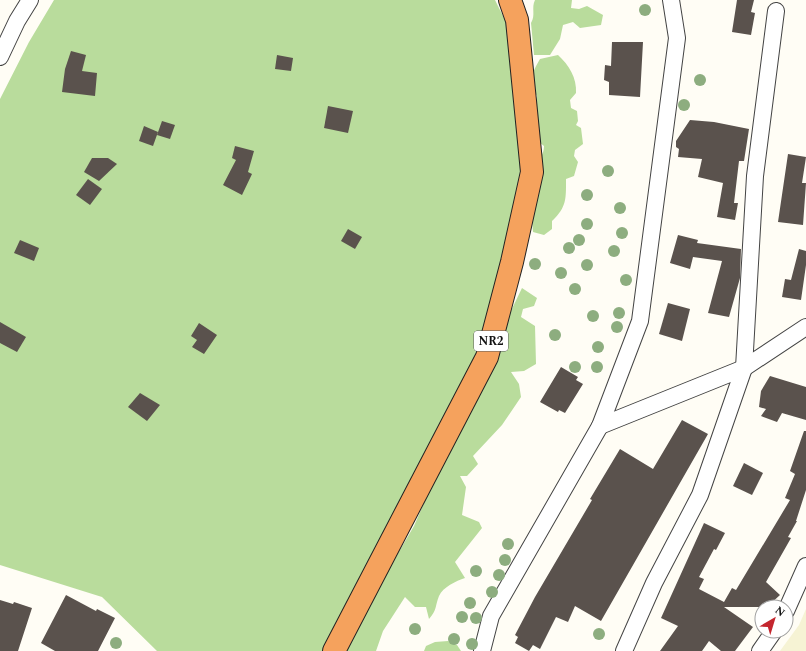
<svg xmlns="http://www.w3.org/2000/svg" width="806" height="651" viewBox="0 0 806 651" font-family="Spectral,serif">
<rect width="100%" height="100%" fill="#fffdf5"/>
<polygon fill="#f6f3d4" points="806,609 806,651 780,651 799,625"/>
<g fill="#b9dc9c">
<polygon points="54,0 495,0 507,24 526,176 483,354 325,651 157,651 102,597 0,565 0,99 29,42"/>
<path d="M535,0H572L571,8L579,9L587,6L603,15L601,25L580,28L573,22L563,25L560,39L550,55H534L531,23C536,15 531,8 535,0Z"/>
<path d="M558,55C569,65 577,78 576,93L570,100L571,108L577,111L578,121L576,125L581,128L583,144L575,150L574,156L578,162L574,176L566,179C566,198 567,207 552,221V229L544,235L533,232C532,215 530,185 535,169C538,161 544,155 544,146L539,142L533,111L537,96C528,80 532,73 540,59Z"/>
<path d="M522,288L537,298L534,306L523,309L521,317L535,326L536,364L524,371L511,372L519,384L521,397L502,425L473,456L478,464L467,476H460L466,487L462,515L479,522L482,528L455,562L465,578C456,581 443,587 439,596C435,606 437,610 429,619L426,607H415L405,597L383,631L376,651H341L414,526L427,496L436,466Z"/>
<polygon points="448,641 457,645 461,651 424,651 426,646 435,642"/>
</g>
<g fill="#5a524d">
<polygon points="737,0 754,0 751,12 755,13 751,35 732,32"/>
<polygon points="612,42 643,42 640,97 609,95 609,82 604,80 605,65 611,66"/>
<polygon points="71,51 86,55 82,71 97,73 95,96 62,92 65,69"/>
<polygon points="277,55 293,58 291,71 275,69"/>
<polygon points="328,106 353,111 348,133 324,128"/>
<polygon points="690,120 714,122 749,129 744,161 739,161 734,203 738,203 735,220 717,217 723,183 698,177 702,159 678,157 679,149 676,147 676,141"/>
<polygon points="162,121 175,125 170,139 157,135"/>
<polygon points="144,126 158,132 153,146 139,141"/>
<polygon points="235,146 254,151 248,172 252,174 242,195 223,185 236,160 232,158"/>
<polygon points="788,154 806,157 802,183 806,183 803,225 778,222"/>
<polygon points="92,158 108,158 117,164 99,181 84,172"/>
<polygon points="88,179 102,189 90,205 76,195"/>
<polygon points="348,229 362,237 355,249 341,241"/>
<polygon points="678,235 698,240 697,243 741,249 740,278 729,317 708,313 722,261 693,257 690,269 670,263"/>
<polygon points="20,240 39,248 34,261 14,253"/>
<polygon points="799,249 806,251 806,265 801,300 782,297 785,279 791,280"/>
<polygon points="668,303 690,309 682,341 659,334"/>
<polygon points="0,322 26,337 17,352 0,343"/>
<polygon points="199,323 217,335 204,354 192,347 197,340 191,336"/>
<polygon points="561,367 578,377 576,380 583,384 565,413 559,410 558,412 540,402"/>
<polygon points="770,376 806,387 806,420 782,413 777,422 761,416 766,409 759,407 761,391"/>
<polygon points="140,393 160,405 147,421 128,407"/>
<polygon points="682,420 708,434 601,621 575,606 568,622 556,617 540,649 533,645 529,651 515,643 518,637 515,635 535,597 592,500 590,499 620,449 653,469"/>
<polygon points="804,431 806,431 806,490 796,521 797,521 788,537 791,538 766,582 780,595 767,607 724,607 753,627 735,651 721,651 709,641 702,651 660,651 678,626 661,618 704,523 725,533 716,550 714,549 699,577 704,579 699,589 724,602 732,588 736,590 790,500 785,498 795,474 790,471"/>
<polygon points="744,463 763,473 752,495 733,486"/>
<polygon points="66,595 96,611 97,609 115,618 98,651 55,651 41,643"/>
<polygon points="0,600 13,604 14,602 32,608 18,651 0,651"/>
</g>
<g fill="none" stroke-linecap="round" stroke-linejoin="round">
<defs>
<g id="street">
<polyline points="0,57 17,21 30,0"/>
<polyline points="600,426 744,368 806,327"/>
<polyline points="786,611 806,566"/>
<polyline points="482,651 491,616 600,426 640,321 677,38 671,0"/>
<polyline points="624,651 654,583 700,495 744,368 755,176 776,11"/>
<polyline points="760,651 774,631"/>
</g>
<polyline id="highway" points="334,651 487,357 512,262 532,172 517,20 510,0"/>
</defs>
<use href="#street" stroke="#444" stroke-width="18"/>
<use href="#highway" stroke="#222" stroke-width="24"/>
<use href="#street" stroke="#fff" stroke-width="16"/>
<use href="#highway" stroke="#f5a25d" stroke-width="22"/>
</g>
<g fill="#8dad7f">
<circle cx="645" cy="10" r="6"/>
<circle cx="700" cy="80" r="6"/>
<circle cx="684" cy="105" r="6"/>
<circle cx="608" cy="171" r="6"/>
<circle cx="587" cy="195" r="6"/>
<circle cx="620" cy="208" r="6"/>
<circle cx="587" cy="224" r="6"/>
<circle cx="622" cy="233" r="6"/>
<circle cx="579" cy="240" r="6"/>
<circle cx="569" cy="248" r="6"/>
<circle cx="614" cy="251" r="6"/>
<circle cx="535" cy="264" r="6"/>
<circle cx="587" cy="265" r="6"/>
<circle cx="561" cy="273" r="6"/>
<circle cx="626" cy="280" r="6"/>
<circle cx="575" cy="289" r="6"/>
<circle cx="619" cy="313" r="6"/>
<circle cx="593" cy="316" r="6"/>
<circle cx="617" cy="327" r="6"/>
<circle cx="555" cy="335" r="6"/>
<circle cx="598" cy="347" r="6"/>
<circle cx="575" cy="367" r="6"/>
<circle cx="597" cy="367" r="6"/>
<circle cx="508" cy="544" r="6"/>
<circle cx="505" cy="560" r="6"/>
<circle cx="476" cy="571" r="6"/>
<circle cx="499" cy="575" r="6"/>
<circle cx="492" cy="592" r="6"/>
<circle cx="470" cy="603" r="6"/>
<circle cx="462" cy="617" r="6"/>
<circle cx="476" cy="618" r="6"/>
<circle cx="415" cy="629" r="6"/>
<circle cx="599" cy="634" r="6"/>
<circle cx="454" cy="639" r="6"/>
<circle cx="116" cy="643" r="6"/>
<circle cx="472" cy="644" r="6"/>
</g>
<g text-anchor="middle" stroke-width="4" stroke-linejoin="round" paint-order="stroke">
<rect fill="#fff" stroke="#585858" stroke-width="1" x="474" y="331" width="34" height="20" rx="3"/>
<g font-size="12" font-weight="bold" fill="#111">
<text x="491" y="345">NR2</text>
</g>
</g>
<g transform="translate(774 619) rotate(38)"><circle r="19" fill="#ffffff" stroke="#a0a0a0"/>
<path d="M0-3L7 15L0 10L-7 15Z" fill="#c4262e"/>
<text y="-6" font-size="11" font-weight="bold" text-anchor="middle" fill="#111111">N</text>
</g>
</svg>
